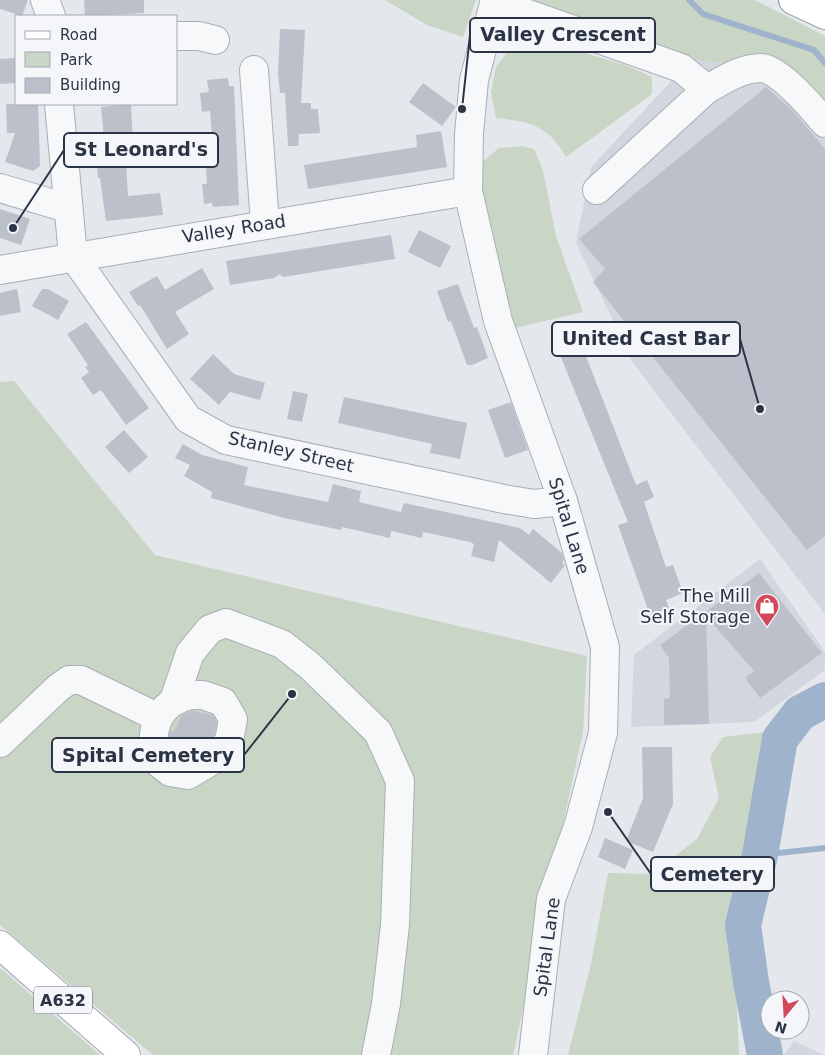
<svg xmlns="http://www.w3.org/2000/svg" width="825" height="1055" viewBox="0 0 825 1055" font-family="'DejaVu Sans',sans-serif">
<rect width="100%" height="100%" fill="#e4e7ec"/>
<g fill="#d2d6de">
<polygon points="691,60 790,69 825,109 825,614 633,363 576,243 591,167"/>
<polygon points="760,559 825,652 825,670 754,722 631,727 634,655"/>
<polygon points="794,1041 824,1055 784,1055"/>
</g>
<g fill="#c9d6c5">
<polygon points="385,0 476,0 463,37 427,25"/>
<polygon points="527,0 755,0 825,36 825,109 790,69 691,60"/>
<path d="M538,39L628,66L652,77V94L566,157C547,124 531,122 496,118L491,92L496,67L511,47Z"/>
<polygon points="523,146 534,149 543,170 556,236 583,312 515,328 482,192 481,163 499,148"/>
<polygon points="14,381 155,555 587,656 583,732 513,1055 153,1055 0,925 0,382"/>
<polygon points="775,731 749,870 737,918 735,964 739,1055 568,1055 591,964 608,873 652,874 697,839 719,798 710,757 723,737"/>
<polygon points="0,968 100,1055 0,1055"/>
</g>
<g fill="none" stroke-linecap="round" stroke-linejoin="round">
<g stroke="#9fb4cc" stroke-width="6">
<polyline points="689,0 703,14 814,50 825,63"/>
<polyline points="760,855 825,848"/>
</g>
<polyline stroke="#9fb4cc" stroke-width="36" points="765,1055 751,982 743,925 760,855 780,739 800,713 825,700"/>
</g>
<g fill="#bbc0ca">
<polygon points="0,0 28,0 22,16 0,9"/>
<polygon points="84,0 144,0 144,13 85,16"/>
<polygon points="280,29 305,30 301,103 311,103 311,109 318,109 320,133 299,134 298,146 288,146 285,93 280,93 278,73"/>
<polygon points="16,58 16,83 0,84 0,59"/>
<polygon points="228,78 229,86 234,86 239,205 213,207 212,203 204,204 202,184 207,184 205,149 213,148 210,111 202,112 200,93 209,92 207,80"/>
<polygon points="423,83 456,107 442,126 409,102"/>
<polygon points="766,87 793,111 825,149 825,536 807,550 593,282 605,269 579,239"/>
<polygon points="6,104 38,104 40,166 33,171 5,162 15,133 7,133"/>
<polygon points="131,104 133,143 125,143 128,196 160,193 163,215 106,221 100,178 98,178 96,148 105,148 101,107"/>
<polygon points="441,131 447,167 308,189 304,165 417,147 416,135"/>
<polygon points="0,209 30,219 21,245 0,238"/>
<polygon points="419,230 451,246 440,268 408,252"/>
<polygon points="391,235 395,259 283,277 280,274 274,278 230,285 226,261"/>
<polygon points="202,268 214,289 175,312 189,334 167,349 140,305 138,306 129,292 157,276 165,290"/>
<polygon points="458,284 474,328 477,327 488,358 472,365 467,365 451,321 448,322 437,291"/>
<polygon points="17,289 21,312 0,316 0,293"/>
<polygon points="42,289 48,289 69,301 58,320 32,306"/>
<polygon points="86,322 149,408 126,425 101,390 93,395 81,378 89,372 85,367 88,365 67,334"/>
<polygon points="582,346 636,485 647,480 654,497 644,502 666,567 673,565 683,593 666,600 669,608 650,615 618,525 628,522 560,355"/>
<polygon points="213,354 234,374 265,383 260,400 230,392 219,405 190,379"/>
<polygon points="293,391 308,394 302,422 287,419"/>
<polygon points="344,397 467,423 460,459 430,453 432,444 338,423"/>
<polygon points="511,402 528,450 505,458 488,410"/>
<polygon points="124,430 148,457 129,473 105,447"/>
<polygon points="183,444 202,455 248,467 244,485 328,502 333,484 361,491 359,502 401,512 404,503 520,528 529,535 533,529 562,553 564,560 562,563 565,565 551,583 499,540 494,562 471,556 474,544 470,542 423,532 422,538 391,531 390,538 342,527 341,530 284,518 211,498 212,492 184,476 190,465 175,458"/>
<polygon points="759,573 822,653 760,698 745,678 754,671 706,616 709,724 664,725 664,699 670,698 669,658 660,645"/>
<polygon points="193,711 212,715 217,722 214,734 207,743 203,741 200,750 185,759 177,757 169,751 170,731 174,732 182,715"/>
<polygon points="642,747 672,747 673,804 653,852 626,841 643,798"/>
<polygon points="605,838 633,850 625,869 598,857"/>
</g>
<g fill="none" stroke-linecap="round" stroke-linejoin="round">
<defs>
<g id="minor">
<polyline points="45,0 51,16"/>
<polyline points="495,0 474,80 469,134 468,191 498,321 563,501 605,647 603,733 578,827 551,899 533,1055"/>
<path d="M494,2L681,68L707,89C724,80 741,68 761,68C779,68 814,110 825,123"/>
<polyline points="176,36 199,36 215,40"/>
<polyline points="254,70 265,224"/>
<polyline points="59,104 73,256 188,419 226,440 504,499 534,504 563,501"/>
<polyline points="0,188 67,208"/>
<polyline points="597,190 707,89"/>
<polyline points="0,270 468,191"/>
<path d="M190,695H203L223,702L233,719L229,741L213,760L188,775L170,772L154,759C151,726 157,704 190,695Z"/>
<polyline points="174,700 190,653 210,629 226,623 282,644 310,666 378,732 400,781 395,925 386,1004 376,1055"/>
<polyline points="0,743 58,688 69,680 81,680 157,717"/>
</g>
<polyline id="major" points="0,945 126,1055"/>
<polyline id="highway" points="793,0 825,15"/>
</defs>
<use href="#minor" stroke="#a9aeb7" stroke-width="30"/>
<use href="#major" stroke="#a3abb8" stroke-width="30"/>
<use href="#highway" stroke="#8b94a3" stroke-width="30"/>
<use href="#minor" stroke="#f7f8fa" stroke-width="28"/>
<use href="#major" stroke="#fff" stroke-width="28"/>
<use href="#highway" stroke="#fff" stroke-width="28"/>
</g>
<defs>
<symbol id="shop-pin" viewBox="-11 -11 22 30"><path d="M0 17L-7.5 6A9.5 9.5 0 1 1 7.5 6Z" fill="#d1495b" stroke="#f4f6f9"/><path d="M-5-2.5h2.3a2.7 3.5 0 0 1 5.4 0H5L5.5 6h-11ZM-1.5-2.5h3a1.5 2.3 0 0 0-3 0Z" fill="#fff"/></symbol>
</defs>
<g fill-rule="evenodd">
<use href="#shop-pin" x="753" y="592" width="28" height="38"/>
</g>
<g text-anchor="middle" stroke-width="4" stroke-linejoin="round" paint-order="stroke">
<rect fill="#f4f6f9" stroke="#676e7b" stroke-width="1" x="34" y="986.5" width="58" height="27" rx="4"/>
<g font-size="16" font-weight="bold" fill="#2b3445">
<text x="63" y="1006">A632</text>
</g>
<g font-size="18" fill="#2b3445" stroke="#f4f6f9">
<text transform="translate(234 229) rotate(-9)" y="6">Valley Road</text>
<text transform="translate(291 452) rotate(13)" y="6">Stanley Street</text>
<text transform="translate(569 526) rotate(73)" y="6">Spital Lane</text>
<text transform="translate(547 947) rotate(-82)" y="6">Spital Lane</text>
</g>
<g font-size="18" fill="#2b3445" stroke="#f4f6f9" text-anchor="end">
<text x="750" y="602">The Mill<tspan x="750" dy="21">Self Storage</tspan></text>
</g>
</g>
<path fill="none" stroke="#2b3445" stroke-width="2" d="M462 109L470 35M13 228L64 150M760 409L740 339M292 694L244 755M608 812L651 874"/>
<g fill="#2b3445" stroke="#f4f6f9" stroke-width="2">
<circle cx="462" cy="109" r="5"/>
<circle cx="13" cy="228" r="5"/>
<circle cx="760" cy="409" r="5"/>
<circle cx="292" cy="694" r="5"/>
<circle cx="608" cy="812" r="5"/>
</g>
<g fill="#f4f6f9" stroke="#2b3445" stroke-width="2">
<rect x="470" y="18" width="185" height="34" rx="5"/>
<rect x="64" y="133" width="154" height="34" rx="5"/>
<rect x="552" y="322" width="188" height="34" rx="5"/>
<rect x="52" y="738" width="192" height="34" rx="5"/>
<rect x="651" y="857" width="123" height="34" rx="5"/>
</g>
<g font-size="19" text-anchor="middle" font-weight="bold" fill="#2b3445">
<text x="563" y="41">Valley Crescent</text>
<text x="141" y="156">St Leonard's</text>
<text x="646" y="345">United Cast Bar</text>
<text x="148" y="762">Spital Cemetery</text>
<text x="712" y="881">Cemetery</text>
</g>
<rect x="15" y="15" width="162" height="90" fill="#f4f6f9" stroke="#a4a8b1"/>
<rect x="25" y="31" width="25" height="8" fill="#ffffff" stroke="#a4a8b1"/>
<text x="60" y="40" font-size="15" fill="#2b3445">Road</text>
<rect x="25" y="52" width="25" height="15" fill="#c9d6c5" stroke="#a4a8b1"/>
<text x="60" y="65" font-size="15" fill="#2b3445">Park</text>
<rect x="25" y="78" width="25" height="15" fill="#bbc0ca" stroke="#a4a8b1"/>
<text x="60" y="90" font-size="15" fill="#2b3445">Building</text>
<g transform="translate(785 1015) rotate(198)"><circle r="24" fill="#f4f6f9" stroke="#a4a8b1"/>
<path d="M0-4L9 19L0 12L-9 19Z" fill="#d1495b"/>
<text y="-8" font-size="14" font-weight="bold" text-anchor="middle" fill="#2b3445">N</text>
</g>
</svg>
